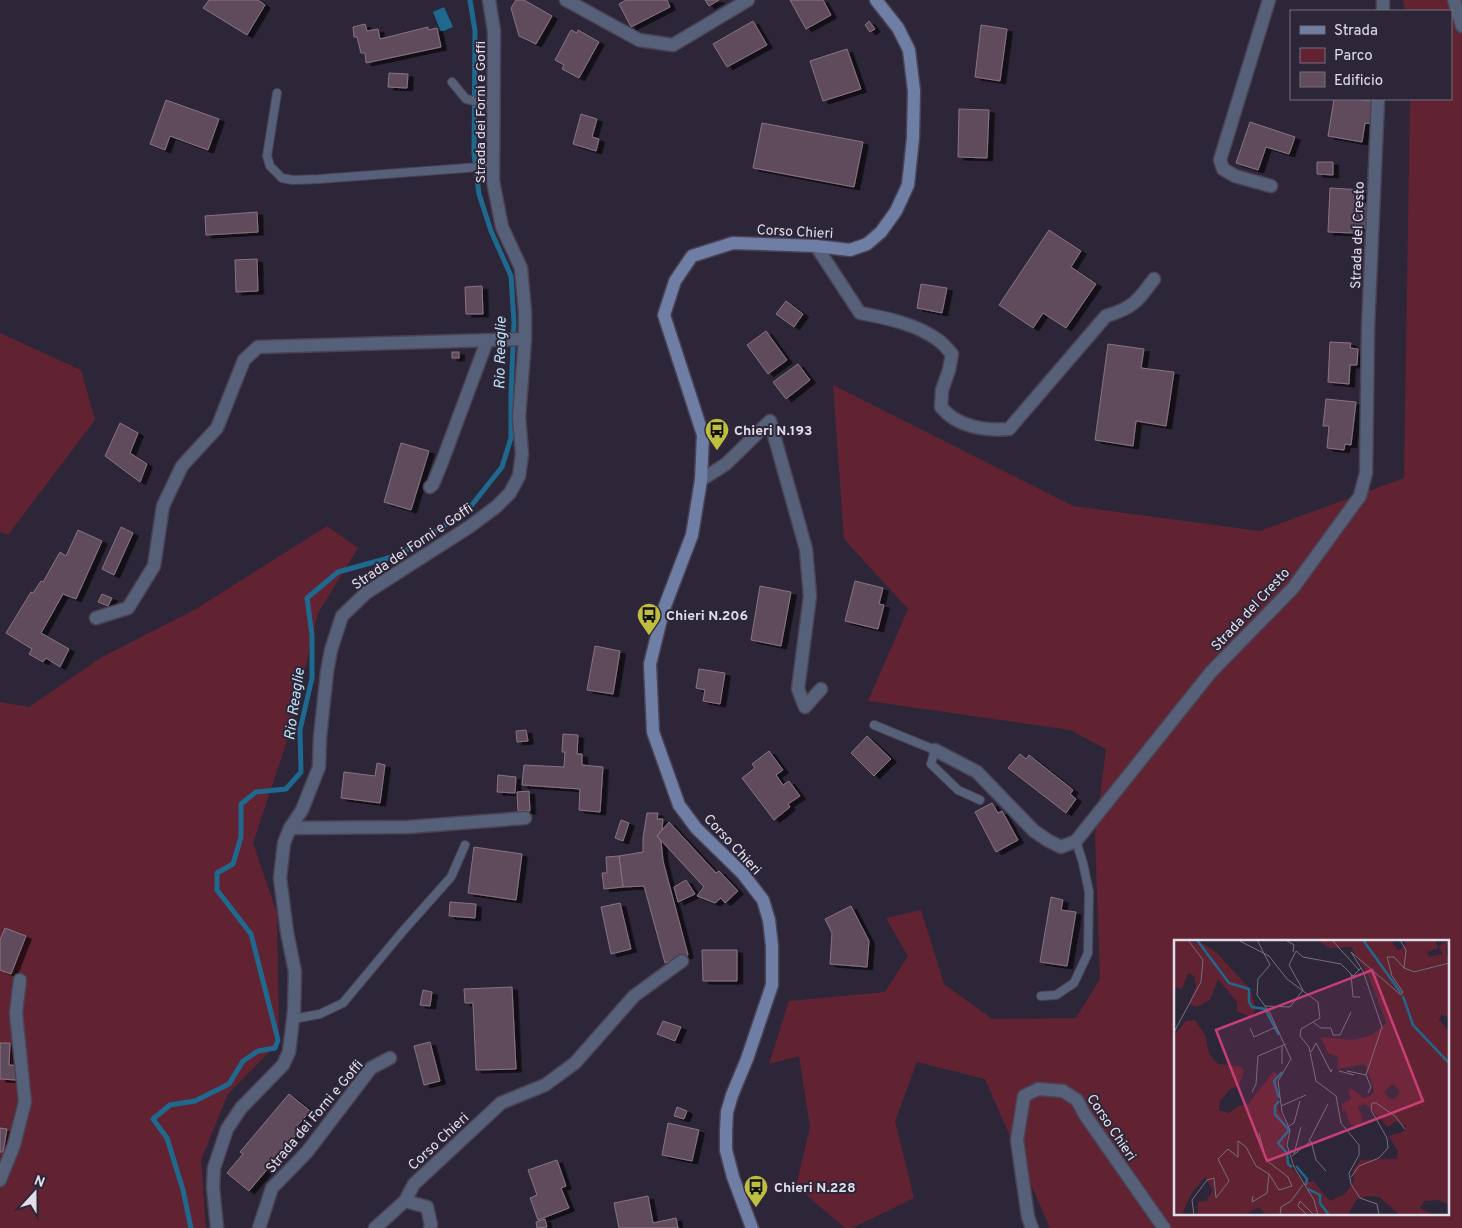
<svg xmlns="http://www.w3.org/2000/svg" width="1462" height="1228" viewBox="0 0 1462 1228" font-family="Overpass,sans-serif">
<defs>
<filter id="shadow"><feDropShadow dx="5.5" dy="3" stdDeviation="0" flood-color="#0009"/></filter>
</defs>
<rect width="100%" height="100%" fill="#2d2639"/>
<g fill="#612331" fill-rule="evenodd">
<path d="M1403,0H1462V1228H1050L985,1079L917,1062L895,1121L914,1198L852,1228H845L796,1186L810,1127L799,1056L769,1064L789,1001L885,992L908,956L886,918L921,910L944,984L992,1019L1076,1018L1100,979L1095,835L1106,749L1070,730L868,701L908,609L844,539L833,385L1073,506L1260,531L1404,478L1410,99H1451V11H1405ZM1176,942H1448V1214H1176V1042L1172,1031L1176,1029Z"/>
<polygon points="0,333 81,370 95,420 8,535 0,532"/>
<polygon points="327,526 358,548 318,613 292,726 253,843 277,913 279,1042 228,1094 201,1160 206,1228 0,1228 0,702 29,707 102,657 196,609"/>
</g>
<polygon fill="#1f698e" points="444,7 453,27 441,32 433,12"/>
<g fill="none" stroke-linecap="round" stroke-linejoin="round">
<polyline stroke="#1f698e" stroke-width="5" points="191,1228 183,1190 167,1138 153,1119 170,1105 195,1101 229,1084 243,1061 258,1051 275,1048 278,1040 251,934 217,890 217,873 233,864 241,837 241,804 256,792 286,789 301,772 300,730 312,678 312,635 307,598 338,572 399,555 467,511 502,467 511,438 511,393 514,322 511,276 491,231 479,194 474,154 475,31 470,0"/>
</g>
<g fill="#604c5b" stroke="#887383" filter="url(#shadow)">
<polygon points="209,0 258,0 265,5 247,35 203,8"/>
<polygon points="516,0 524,0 552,16 536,44 519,36 511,8"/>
<polygon points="626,0 667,0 670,7 631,27 619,4"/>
<polygon points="705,0 719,0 709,6"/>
<polygon points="790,0 823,0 831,15 806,29"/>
<polygon points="753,21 767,45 727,67 713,44"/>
<polygon points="869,21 875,29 870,32 865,25"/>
<polygon points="365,24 367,31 378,29 380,39 428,27 428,30 437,28 441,47 366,63 365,53 361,53 357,37 354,37 353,27"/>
<polygon points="981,25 1007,29 1000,81 975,77"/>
<polygon points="571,30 577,33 578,30 599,42 579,78 562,69 564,65 555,60"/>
<polygon points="847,49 861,89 823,101 810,61"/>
<polygon points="389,73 408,74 407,88 388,87"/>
<polygon points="1334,99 1356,99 1377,102 1373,124 1365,123 1362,142 1328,136"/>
<polygon points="166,100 219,119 208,150 170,136 165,150 150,144"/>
<polygon points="959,109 989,110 987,158 958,157"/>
<polygon points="581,114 597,119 592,137 599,139 596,151 573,144"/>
<polygon points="1250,122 1295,137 1289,154 1266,147 1258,170 1236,163"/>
<polygon points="762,123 863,142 854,187 753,168"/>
<polygon points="1317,162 1333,162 1333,175 1317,174"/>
<polygon points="1330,188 1362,190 1361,204 1368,204 1366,228 1355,228 1354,233 1328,232"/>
<polygon points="257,212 258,232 206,235 205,216"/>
<polygon points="1049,230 1081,251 1071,267 1096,284 1066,328 1043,313 1033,328 999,305"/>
<polygon points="257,259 258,291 236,292 235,260"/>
<polygon points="921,284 947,288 942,313 917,308"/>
<polygon points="482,286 483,314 466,314 465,287"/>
<polygon points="786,301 803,314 794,327 776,314"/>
<polygon points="766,331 787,360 768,374 747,345"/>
<polygon points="1330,342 1351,343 1350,348 1358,349 1357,365 1350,365 1349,384 1328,382"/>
<polygon points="1108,344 1144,349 1141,368 1174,372 1166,426 1136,421 1133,446 1095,440"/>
<rect x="452" y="352" width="7" height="6"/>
<polygon points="798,364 810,380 786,399 773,382"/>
<polygon points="1326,399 1356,402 1351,445 1345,444 1344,450 1327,448 1329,426 1323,426"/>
<polygon points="120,423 138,433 130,453 147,464 140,482 105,456"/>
<polygon points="401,443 429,451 411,510 384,502"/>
<polygon points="121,527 133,533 114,575 102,569"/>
<polygon points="78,530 102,541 76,599 63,594 41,633 69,649 60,667 46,658 43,662 29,654 32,649 6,633 31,592 33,593 41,581 43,582 60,552 66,556"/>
<polygon points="855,581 883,588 879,604 884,605 878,629 845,621"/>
<polygon points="760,586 791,592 781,646 751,640"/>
<polygon points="102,594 112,598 108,606 98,602"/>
<polygon points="595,646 620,651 613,694 587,690"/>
<polygon points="699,669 725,673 720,704 703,701 705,690 696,688"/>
<polygon points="526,730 528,741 517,742 516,731"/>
<polygon points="563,734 578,735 577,754 582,754 582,765 603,767 600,812 579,810 580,789 522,785 524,765 564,767 565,752 562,752"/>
<polygon points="867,736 891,759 874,776 851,753"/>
<polygon points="769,751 783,770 776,775 783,785 789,781 800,796 788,804 790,807 774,820 742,778 755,768 752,764"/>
<polygon points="1020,754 1026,759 1029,755 1073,790 1070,794 1076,799 1066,813 1008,768"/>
<polygon points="377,763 385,765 380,803 341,798 344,772 375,776"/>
<polygon points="498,775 516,777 515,793 497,792"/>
<polygon points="529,791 530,811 518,811 517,792"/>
<polygon points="992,803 998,813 1002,811 1018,840 996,852 975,812"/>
<polygon points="647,813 658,813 657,819 663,819 662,830 657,836 661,841 663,861 688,955 665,963 644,886 623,887 619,856 643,852 643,838"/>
<polygon points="621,820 629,823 623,841 615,838"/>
<polygon points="669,822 716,873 719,871 738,891 725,903 721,898 715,903 697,896 704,887 657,836"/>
<polygon points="474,847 522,854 516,900 468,893"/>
<polygon points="619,856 623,887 604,889 602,873 607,873 606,857"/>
<polygon points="686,880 695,894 678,902 674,887"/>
<polygon points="1051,897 1063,900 1061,910 1076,912 1067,966 1040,962"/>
<polygon points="450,902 476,904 475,918 449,916"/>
<polygon points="620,903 631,949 611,954 601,907"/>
<polygon points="851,906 869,941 867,967 830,964 832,933 825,919"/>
<polygon points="5,928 26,936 11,974 0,970 0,940"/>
<polygon points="702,950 737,950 737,981 703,981"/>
<polygon points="512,987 516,1069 476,1070 473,1003 465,1003 464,989"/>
<polygon points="423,990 432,992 430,1006 420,1005"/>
<polygon points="663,1021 681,1027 675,1041 657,1034"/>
<polygon points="430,1042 440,1081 424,1085 414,1046"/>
<polygon points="0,1043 10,1043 9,1065 19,1066 18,1080 0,1079"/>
<polygon points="289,1094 310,1111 297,1126 301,1129 249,1191 227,1173 243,1154 240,1152"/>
<polygon points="677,1107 687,1111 684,1119 674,1116"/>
<polygon points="668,1123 699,1130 692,1161 662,1155"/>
<polygon points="0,1128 7,1129 3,1152 0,1152"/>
<polygon points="557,1160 566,1186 561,1188 569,1208 538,1220 530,1198 537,1195 528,1170"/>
<polygon points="648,1196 653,1223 676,1218 678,1228 619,1228 614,1203"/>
<polygon points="545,1219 547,1227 537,1228 536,1222"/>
</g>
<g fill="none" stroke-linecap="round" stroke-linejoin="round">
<defs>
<g id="lane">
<polyline points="452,82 466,99 494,105"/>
<polyline points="277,93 267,156 270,166 282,178 293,180 319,179 493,166"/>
<polyline points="874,725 935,750 931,764 958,790 980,800"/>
<polyline points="1041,996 1056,995 1074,983 1088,953 1089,892 1083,863 1076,841"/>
<polyline points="293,1019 320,1014 343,1003 403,931 451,877 465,845"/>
</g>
<g id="street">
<polyline points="566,0 639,40 673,45 748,0"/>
<polyline points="1269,0 1220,160 1223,169 1235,176 1271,186"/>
<polyline points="1454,0 1462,26"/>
<polyline points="1383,11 1383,0"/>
<path d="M816,246L860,313C887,318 916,324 938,340C944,344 948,350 952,354L949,370L942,390L941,407C957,427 985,431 1009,429L1106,316C1133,308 1138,301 1154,279"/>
<polyline points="701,480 726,464 770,421 806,549 810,596 798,689 805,707 821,689"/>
<polyline points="430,487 433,484 442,462 487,341"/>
<polyline points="96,618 128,608 154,566 163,506 182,466 217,428 244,360 258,347 525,339"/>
<polyline points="935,750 977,772 1034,831 1049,841 1061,847 1076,841 1211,672 1293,588 1360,496 1366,473 1368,328 1378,99"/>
<polyline points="290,828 408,827 525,818"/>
<polyline points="0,1180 14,1145 25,1102 16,1013 20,980"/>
<polyline points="405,1201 414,1184 501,1103 545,1085 575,1063 634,996 682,961"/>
<polyline points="217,1228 213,1187 214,1168 227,1129 241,1108 283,1065 289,1052 294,1011 295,972 287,932 280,878 284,843 290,828 302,810 319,767 320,737 327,672 331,650 342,616 366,593 469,527 496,507 510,493 519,476 522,454 519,417 525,339 525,312 521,268 502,227 493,181 494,31 489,0"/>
<polyline points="259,1228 272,1188 307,1152 371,1068 390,1058"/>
<polyline points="375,1228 405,1201 427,1207 431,1225 430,1228"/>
<polyline points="1032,1228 1028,1217 1017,1140 1024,1096 1038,1089 1063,1091 1077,1100 1085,1115 1164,1228"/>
</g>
<polyline id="secondary" points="752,1228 733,1177 726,1150 726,1131 727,1112 732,1095 747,1059 772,985 772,946 769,920 763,900 743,874 696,828 679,805 653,732 650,664 663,611 692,535 701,480 703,435 664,315 675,281 692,256 733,243 816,246 850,250 867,244 881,232 896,211 908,185 913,138 914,91 909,50 898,28 876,0"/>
</defs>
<use href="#lane" stroke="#4a4355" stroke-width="10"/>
<use href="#street" stroke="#4a4355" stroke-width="15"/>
<use href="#secondary" stroke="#4a4355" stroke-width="15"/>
<use href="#lane" stroke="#576079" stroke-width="8"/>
<use href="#street" stroke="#576079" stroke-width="12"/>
<use href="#secondary" stroke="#6f7ea5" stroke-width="12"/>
</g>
<defs>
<symbol id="bus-pin" viewBox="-11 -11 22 30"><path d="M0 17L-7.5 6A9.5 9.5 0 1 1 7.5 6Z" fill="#bfbe41" stroke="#2d2639"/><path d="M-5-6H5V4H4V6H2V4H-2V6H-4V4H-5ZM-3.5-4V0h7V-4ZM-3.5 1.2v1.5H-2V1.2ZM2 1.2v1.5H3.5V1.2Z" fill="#111"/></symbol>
</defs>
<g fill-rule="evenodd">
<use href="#bus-pin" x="703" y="416" width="28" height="38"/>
<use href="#bus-pin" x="635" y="601" width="28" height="38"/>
<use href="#bus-pin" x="742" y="1173" width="28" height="38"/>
</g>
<g text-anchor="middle" stroke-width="4" stroke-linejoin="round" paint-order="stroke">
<g font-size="14" fill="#e1dde9" stroke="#2d2639">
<text transform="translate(480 112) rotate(-90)" y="5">Strada dei Forni e Goffi</text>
<text transform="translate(795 231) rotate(3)" y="5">Corso Chieri</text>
<text transform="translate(1357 235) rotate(-88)" y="5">Strada del Cresto</text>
<text transform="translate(412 546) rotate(-34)" y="5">Strada dei Forni e Goffi</text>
<text transform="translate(1250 609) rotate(-47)" y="5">Strada del Cresto</text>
<text transform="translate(733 844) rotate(47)" y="5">Corso Chieri</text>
<text transform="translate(314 1116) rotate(-50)" y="5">Strada dei Forni e Goffi</text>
<text transform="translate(1112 1127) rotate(56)" y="5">Corso Chieri</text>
<text transform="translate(438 1141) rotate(-43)" y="5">Corso Chieri</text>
</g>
<g font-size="14" font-weight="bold" fill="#e1dde9" stroke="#2d2639" text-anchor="start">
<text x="734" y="435">Chieri N.193</text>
<text x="666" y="620">Chieri N.206</text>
<text x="774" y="1192">Chieri N.228</text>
</g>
<g font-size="15" font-style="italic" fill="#bee2f8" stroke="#2d2639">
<text transform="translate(500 353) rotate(-89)" y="5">Rio Reaglie</text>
<text transform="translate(294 704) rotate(-82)" y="5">Rio Reaglie</text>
</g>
</g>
<g transform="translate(1174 940)">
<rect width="275" height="275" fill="#2d2639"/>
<path d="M0,0L30,4L42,12L76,49L82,69L77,77L63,71V62L44,39L36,60L23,67L15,64L22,46L20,36L14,33L8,49L0,47ZM142,0H217L224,11L232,4L230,0H261L264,8L253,12L255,17L268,14L265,6L275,0V7L272,9L275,22L240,32L230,29L240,33L275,23V77L267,75L265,80L275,91V265L265,260L250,261L246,268L259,275H226L205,257L193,256L182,260L174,275H92L85,267L70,275H24V262L32,261L39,250L31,237L17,254L8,275H0V95L12,81L21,80L31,95L35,114L44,124L66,126L70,131L65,146L56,149L46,161L45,170L55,173L64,166L74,164L99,132L103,133L104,169L115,189L111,205L118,228L128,241L140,242L156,261L171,254L180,241L179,230L187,220L223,219L224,211L215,196L229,192L232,186L222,181L214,187L192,164L184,166L189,180L183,186L176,184L171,170L168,172V164L177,159L174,151L178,149L190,158L199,154L200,149L191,124L164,129V117L154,113L147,97L178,100L198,95L212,83L195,37L177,7L156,8ZM219,144L226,151L221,159H216L210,152Z" fill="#612331" fill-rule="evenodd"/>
<path fill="none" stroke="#1f698e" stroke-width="2.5" d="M23,0L55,43L75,49V62L78,67L91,69L105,95M189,0L227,53M229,56L239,85L275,123M105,158L100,141L108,132M105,161L101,166V174L115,190L104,203L113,213L114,224L118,227M122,226L133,239L132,245M134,249L146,255V263L155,275"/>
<path fill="none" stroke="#756f7f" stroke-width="1" d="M64,0L95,16L113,39L144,62L146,78L127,89L126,96L135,107L142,141L162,156L167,183L185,205V215L175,233L177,244L186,258L203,264L205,275M83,0L96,25L84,39L83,55L96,73L117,119L104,141L108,172L116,190L113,205L120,227L140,260L144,275M158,0L185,30M226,0L232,10L230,28M113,1L120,5L119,12M177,34L179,57H186M91,66L116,67L129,50L115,25L122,11L129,17L167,24L179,36L187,28M139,82L147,88H157L159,95H166L177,72M76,88L80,97L102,87M0,92L27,42L29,20L14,0M137,112L142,103L157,132L158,129M108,124V106M165,131L180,135M173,131L192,135L208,87L189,31L177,12L227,55L229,52L218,36L213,17H220L230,28L240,32L275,23M192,135L197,147L194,153M78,152L82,144L84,116L112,104M107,166L132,155M115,186L120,183L126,161M135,201L154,164M120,214L127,187M118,216L137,201L142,220L152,231M177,237L185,226L205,218L214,208L213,198L197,170L198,163H202L221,176L231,189M79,256L78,262L93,253L95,234L105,250L118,246L114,237L92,220L85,193M20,275L18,260L33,240L40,238L42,258L55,241L44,219L54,209L64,217V201L72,207L82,226L95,234M106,275L107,267L117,261L129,245M133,275L124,266L126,261L140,275"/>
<path fill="#c83f77" fill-opacity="0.15" stroke="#c83f77" stroke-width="2.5" d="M198,30L249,161L93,221L42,90Z"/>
<rect width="275" height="275" fill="none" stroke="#e1dde9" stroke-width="2.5"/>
</g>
<rect x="1290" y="10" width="162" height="90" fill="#2d2639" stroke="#756f7f"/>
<rect x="1300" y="26" width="25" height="8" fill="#6f7ea5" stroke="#756f7f"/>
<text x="1334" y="35" font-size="15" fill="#e1dde9">Strada</text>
<rect x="1300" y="48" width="25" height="15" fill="#612331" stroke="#756f7f"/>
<text x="1334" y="60" font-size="15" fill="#e1dde9">Parco</text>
<rect x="1300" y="72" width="25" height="15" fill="#604c5b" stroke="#756f7f"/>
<text x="1334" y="85" font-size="15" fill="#e1dde9">Edificio</text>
<g transform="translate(35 1193) rotate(21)" stroke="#2d2639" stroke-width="4" paint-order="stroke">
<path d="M0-4L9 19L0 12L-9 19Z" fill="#e1dde9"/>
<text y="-8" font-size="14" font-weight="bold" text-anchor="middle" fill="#e1dde9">N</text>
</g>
</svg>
